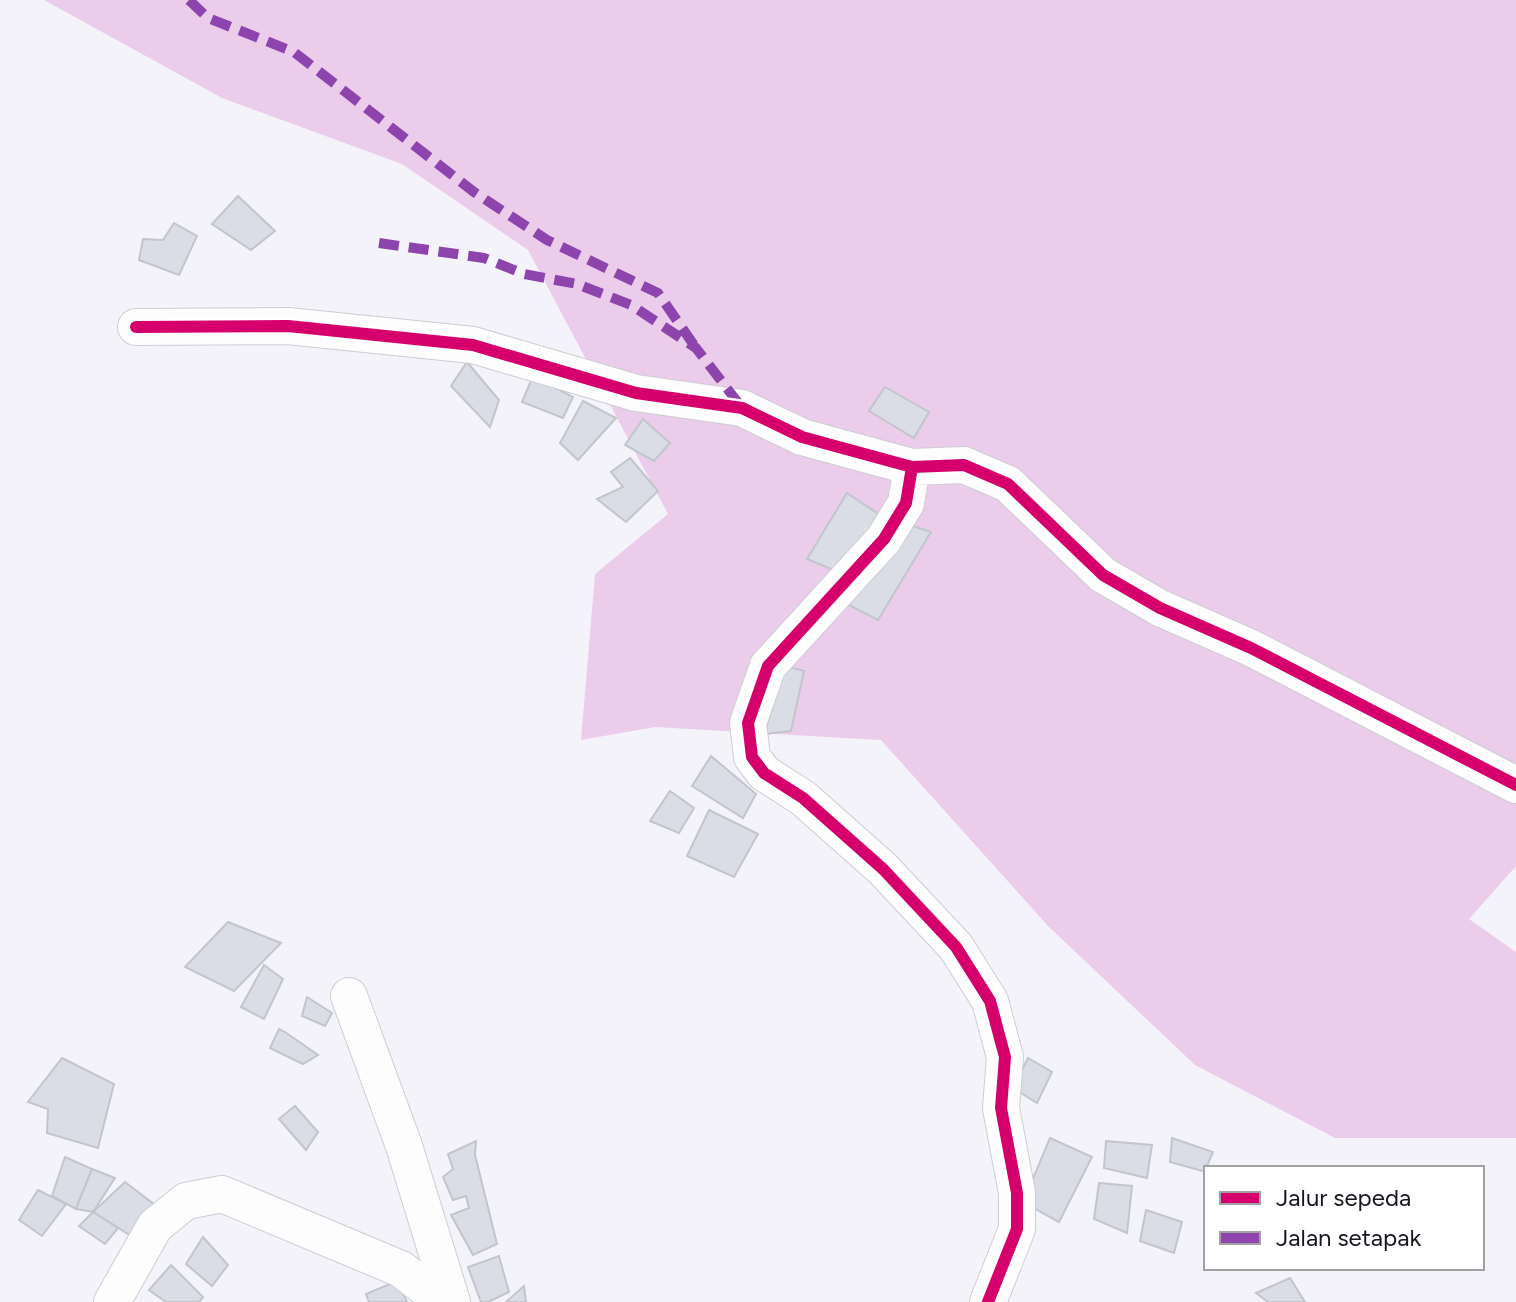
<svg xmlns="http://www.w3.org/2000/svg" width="1516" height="1302" viewBox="0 0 1516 1302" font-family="Figtree,sans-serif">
<rect width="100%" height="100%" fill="#f3f3f9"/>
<polygon fill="#ebccea" points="44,0 1516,0 1516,866 1469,919 1516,952 1516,1138 1335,1138 1195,1065 1048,926 881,740 655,727 581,740 595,574 668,514 528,250 402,164 222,98"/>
<g fill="#dadde5" stroke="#c3c5cc" stroke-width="2">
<polygon points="238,196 275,231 251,250 212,224"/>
<polygon points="174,223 197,236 179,275 139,260 143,239 163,240"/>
<polygon points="467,362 499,400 490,427 451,386"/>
<polygon points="533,376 573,397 563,418 522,402"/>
<polygon points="885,387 929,412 914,438 869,411"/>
<polygon points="583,401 616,418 578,460 560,443"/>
<polygon points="643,419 670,443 654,461 625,445"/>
<polygon points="630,458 658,491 626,522 597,499 623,487 611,472"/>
<polygon points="847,493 880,515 841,573 807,559"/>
<polygon points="907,524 931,532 878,620 847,604"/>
<polygon points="786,666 804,671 791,731 764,734"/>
<polygon points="711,756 756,794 743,818 692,786"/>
<polygon points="670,791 694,808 679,833 650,821"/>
<polygon points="709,810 758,834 734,877 687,856"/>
<polygon points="228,922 281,943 234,991 185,967"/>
<polygon points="264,965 283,979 264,1019 241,1007"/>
<polygon points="307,997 332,1013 325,1026 302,1016"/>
<polygon points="279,1029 285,1032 318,1055 303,1064 270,1048"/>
<polygon points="62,1058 114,1084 98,1148 47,1133 48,1109 28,1102"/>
<polygon points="1028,1058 1052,1072 1037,1103 1013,1088"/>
<polygon points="295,1106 318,1132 306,1150 279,1119"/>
<polygon points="1050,1138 1092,1157 1059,1222 1023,1202"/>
<polygon points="1172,1138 1213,1152 1206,1168 1206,1172 1170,1162"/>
<polygon points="476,1141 475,1155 497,1244 473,1255 451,1215 469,1208 466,1196 453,1200 443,1177 453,1169 448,1154"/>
<polygon points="1106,1141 1152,1145 1147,1178 1104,1168"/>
<polygon points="65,1157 92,1169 76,1209 52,1196"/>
<polygon points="92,1169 115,1178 93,1212 76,1209"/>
<polygon points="125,1182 155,1205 131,1236 93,1212"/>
<polygon points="1099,1183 1132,1186 1127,1233 1094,1219"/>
<polygon points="38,1190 66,1204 42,1236 19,1220"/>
<polygon points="1146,1210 1182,1222 1174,1253 1140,1241"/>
<polygon points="93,1212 118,1228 105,1244 79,1226"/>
<polygon points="203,1237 228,1265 212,1286 186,1264"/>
<polygon points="499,1256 509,1292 488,1302 481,1302 468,1267"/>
<polygon points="171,1265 203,1297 199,1302 166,1302 149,1290"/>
<polygon points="1290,1278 1305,1302 1268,1302 1256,1293"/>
<polygon points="397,1281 407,1302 369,1302 366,1294"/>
<polygon points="524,1286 526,1302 506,1302"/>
</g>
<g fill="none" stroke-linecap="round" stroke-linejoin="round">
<defs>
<g id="minor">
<polyline points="136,327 288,326 473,345 636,393 742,408 802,437 912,467"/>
<polyline points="349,996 404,1146 452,1302"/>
<polyline points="112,1302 155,1226 186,1201 222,1194 401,1269 443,1302"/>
<polyline points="988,1302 1017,1229 1017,1193 1001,1108 1005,1057 990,1001 956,947 883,869 803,798 764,773 752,757 748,723 768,666 884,539 906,503 912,467 964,465 1008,484 1103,575 1160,608 1251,648 1516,785"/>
</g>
</defs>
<use href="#minor" stroke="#cdcdd4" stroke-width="38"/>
<use href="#minor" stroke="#fdfdfe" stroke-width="36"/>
<g stroke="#8e44ad" stroke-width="10" stroke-dasharray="20 10" stroke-linecap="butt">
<polyline points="189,0 208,18 294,52 474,192 547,240 658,293 696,348"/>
<polyline points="379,243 484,258 524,274 577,284 631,305 696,348 742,408"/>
</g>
<defs>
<g id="cycleway">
<polyline points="136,327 288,326 473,345 636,393 742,408 802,437 912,467"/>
<polyline points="988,1302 1017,1229 1017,1193 1001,1108 1005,1057 990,1001 956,947 883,869 803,798 764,773 752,757 748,723 768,666 884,539 906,503 912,467 964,465 1008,484 1103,575 1160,608 1251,648 1516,785"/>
</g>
</defs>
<use href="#cycleway" stroke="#fff" stroke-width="17"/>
<use href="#cycleway" stroke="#d6006c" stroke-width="12"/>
</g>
<rect x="1204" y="1166" width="280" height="104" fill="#ffffff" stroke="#a2a2a5" stroke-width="2"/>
<rect x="1220" y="1192" width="40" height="12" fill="#d6006c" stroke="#a2a2a5" stroke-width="2"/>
<text x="1276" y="1206" font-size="24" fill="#16161f">Jalur sepeda</text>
<rect x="1220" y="1232" width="40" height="12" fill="#8e44ad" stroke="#a2a2a5" stroke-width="2"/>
<text x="1276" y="1246" font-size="24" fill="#16161f">Jalan setapak</text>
</svg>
